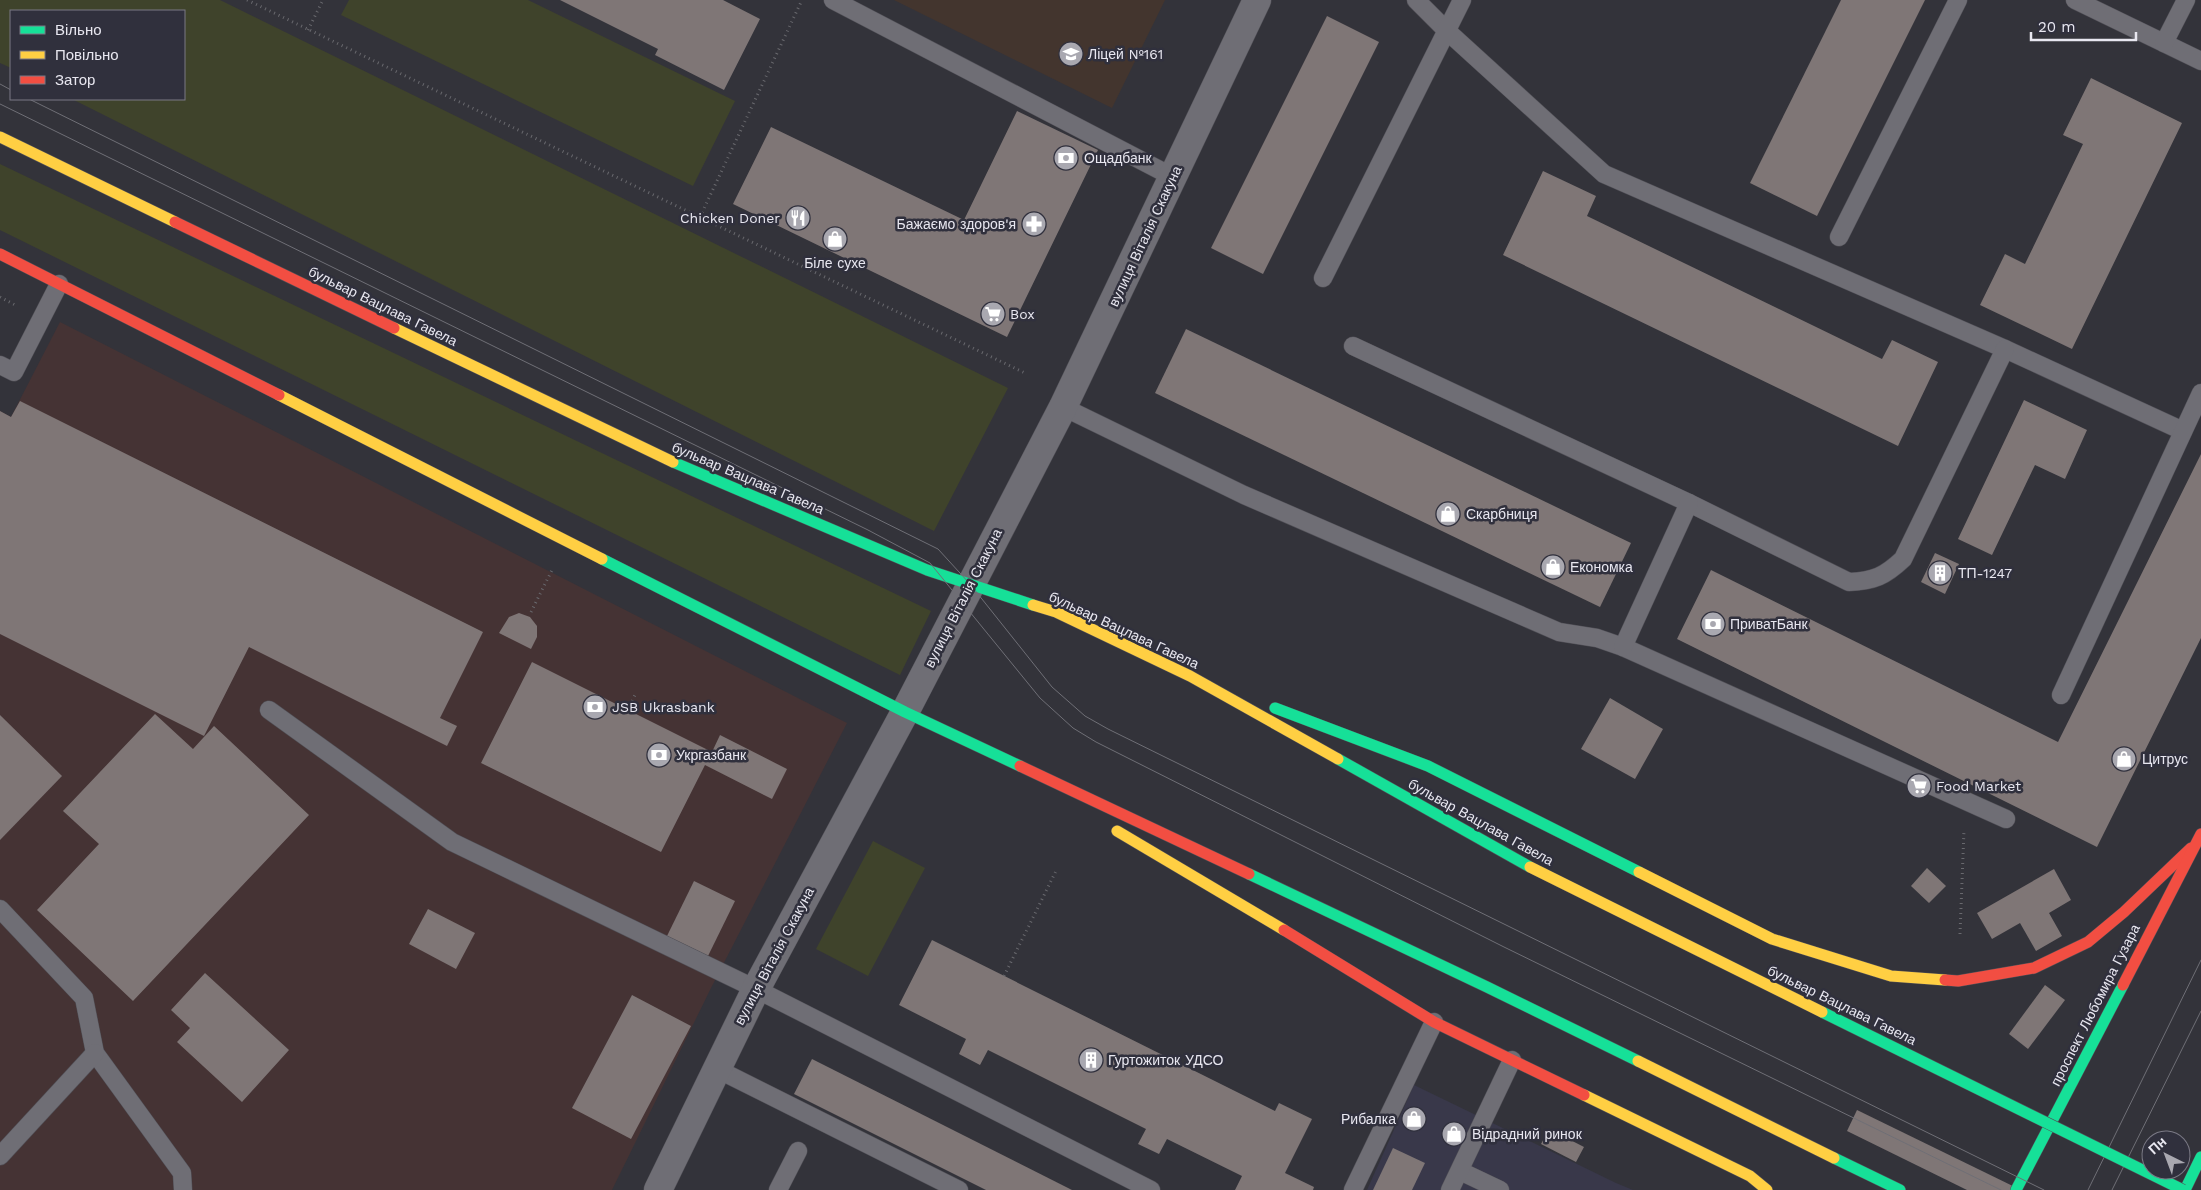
<svg xmlns="http://www.w3.org/2000/svg" width="2201" height="1190" viewBox="0 0 2201 1190" font-family="'Work Sans',sans-serif">
<rect width="100%" height="100%" fill="#33333a"/>
<polygon fill="#39384a" points="1414,1085 1616,1183 1633,1190 1367,1190"/>
<polygon fill="#453334" points="60,322 847,723 711,988 612,1190 0,1190 0,411 11,417"/>
<polygon fill="#43352e" points="894,0 1165,0 1112,108"/>
<g fill="#3f432b">
<polygon points="0,0 220,0 1008,388 934,531 72,99 184,99 184,11 11,11 11,68 0,63"/>
<polygon points="349,0 528,0 735,101 693,186 341,15"/>
<polygon points="0,164 931,611 900,675 0,230"/>
<polygon points="873,841 925,868 868,976 816,949"/>
</g>
<g fill="#7f7676">
<polygon points="560,0 723,0 760,19 724,90 655,55 658,49"/>
<polygon points="1841,0 1925,0 1817,216 1750,183"/>
<polygon points="1327,16 1379,42 1263,274 1211,248"/>
<polygon points="2091,78 2182,123 2072,349 1980,305 2005,254 2025,264 2083,144 2063,135"/>
<polygon points="1017,111 1098,150 1007,337 733,204 771,127 964,220"/>
<polygon points="1543,171 1596,196 1587,216 1882,359 1892,340 1938,362 1898,446 1503,255"/>
<polygon points="1186,329 1631,543 1600,607 1155,393"/>
<polygon points="2024,400 2087,430 2065,479 2035,465 1992,555 1958,539"/>
<polygon points="20,401 483,632 440,718 457,726 447,746 249,647 204,736 0,634 0,411 11,417"/>
<polygon points="2201,454 2201,638 2097,847 1677,639 1711,570 2058,742"/>
<polygon points="1935,553 1959,564 1945,594 1921,582"/>
<polygon points="519,613 530,617 537,626 537,637 531,649 499,633 509,617"/>
<polygon points="532,662 712,752 720,735 787,769 772,799 705,765 661,852 481,763"/>
<polygon points="1610,698 1663,729 1635,779 1581,749"/>
<polygon points="155,714 193,749 214,726 309,815 133,1001 37,910 99,844 63,811"/>
<polygon points="0,715 62,776 0,840"/>
<polygon points="1927,868 1946,886 1929,903 1911,886"/>
<polygon points="2054,869 2071,900 2049,913 2062,936 2036,951 2020,923 1992,939 1977,913"/>
<polygon points="694,881 735,901 708,956 667,936"/>
<polygon points="428,909 475,933 456,969 409,944"/>
<polygon points="932,940 1275,1111 1279,1103 1312,1119 1285,1173 1314,1187 1313,1190 1235,1190 1242,1176 1167,1139 1159,1154 1138,1144 1146,1129 988,1050 980,1065 959,1054 966,1039 899,1005"/>
<polygon points="205,973 289,1050 242,1102 177,1042 190,1028 171,1010"/>
<polygon points="2045,985 2065,1000 2028,1049 2009,1034"/>
<polygon points="632,995 691,1026 631,1139 572,1108"/>
<polygon points="812,1059 1072,1190 986,1190 794,1094"/>
<polygon points="1857,1110 2021,1190 1967,1190 1847,1131"/>
<polygon points="1549,1129 1584,1147 1576,1162 1541,1144"/>
<polygon points="1393,1148 1425,1163 1412,1190 1373,1190"/>
</g>
<g fill="none" stroke-linecap="round" stroke-linejoin="round">
<defs>
<g id="lane">
<polyline points="833,0 1173,177"/>
<polyline points="1416,0 1447,31 1604,174 2005,349 2183,431"/>
<polyline points="2075,0 2201,61"/>
<polyline points="2164,43 2186,0"/>
<polyline points="1839,237 1958,0"/>
<polyline points="1323,278 1462,0"/>
<path d="M1353,346L1689,503L1849,582C1874,581 1885,576 1903,559L2005,349"/>
<polyline points="0,365 14,372 59,284"/>
<polyline points="1063,407 1244,495 1559,632 1597,638 1623,647 2006,819"/>
<polyline points="1623,647 1689,503"/>
<polyline points="2061,695 2201,393"/>
<polyline points="269,710 452,842 756,989 1151,1190"/>
<polyline points="0,909 84,998 95,1053 182,1173 183,1190"/>
<polyline points="717,1069 959,1190"/>
<polyline points="0,1156 95,1053"/>
<polyline points="1460,1171 1500,1190"/>
<polyline points="778,1190 798,1151"/>
<polyline points="1353,1190 1434,1022"/>
<polyline points="1450,1190 1512,1060"/>
</g>
<polyline id="street" points="658,1190 756,989 905,712 1063,407 1257,0"/>
<g id="fast">
<polyline points="673,462 927,570 1033,605"/>
<polyline points="602,559 905,712 1020,766"/>
<polyline points="1275,708 1428,766 1639,872"/>
<polyline points="1338,759 1530,867"/>
<polyline points="1249,874 1487,987 1638,1061"/>
<polyline points="1834,1158 1900,1190"/>
<polyline points="2016,1190 2123,985"/>
<polyline points="2185,1190 2201,1157"/>
</g>
<g id="slow">
<polyline points="0,137 175,222"/>
<polyline points="394,328 673,462"/>
<polyline points="279,395 602,559"/>
<polyline points="1033,605 1056,612 1190,676 1338,759"/>
<polyline points="1117,831 1284,930"/>
<polyline points="1639,872 1772,939 1891,976 1945,980"/>
<polyline points="1638,1061 1834,1158"/>
<polyline points="1584,1095 1750,1176 1767,1190"/>
</g>
<g id="jam">
<polyline points="175,222 394,328"/>
<polyline points="0,254 279,395"/>
<polyline points="1020,766 1249,874"/>
<polyline points="1284,930 1434,1022 1584,1095"/>
<polyline points="1945,980 1958,981 2034,968 2088,942 2124,912 2191,848"/>
<polyline points="2123,985 2201,834"/>
</g>
</defs>
<use href="#lane" stroke="#515057" stroke-width="19"/>
<use href="#street" stroke="#515057" stroke-width="29"/>
<use href="#fast" stroke="#515057" stroke-width="12"/>
<use href="#slow" stroke="#515057" stroke-width="12"/>
<use href="#jam" stroke="#515057" stroke-width="12"/>
<g stroke="#69696e" stroke-width="3" stroke-dasharray="1 4" stroke-linecap="butt">
<polyline points="247,0 1027,374"/>
<polyline points="308,30 323,0"/>
<polyline points="700,217 802,0"/>
<polyline points="0,297 17,306"/>
<polyline points="531,612 552,570"/>
<polyline points="628,710 635,695"/>
<polyline points="1960,934 1964,830"/>
<polyline points="1004,976 1056,871"/>
</g>
<use href="#lane" stroke="#6f6e75" stroke-width="18"/>
<use href="#street" stroke="#6f6e75" stroke-width="28"/>
<use href="#fast" stroke="#16e098" stroke-width="11"/>
<use href="#slow" stroke="#ffcf43" stroke-width="11"/>
<use href="#jam" stroke="#f24e42" stroke-width="11"/>
<g stroke="#6f6f76" stroke-width="1">
<polyline points="0,84 11,90"/>
<polyline points="29,99 938,549 970,584 1052,687 1085,716 1108,729 2044,1190"/>
<polyline points="0,104 868,530 930,563 1040,698 1073,728 1096,742 1504,947 2001,1190"/>
<polyline points="2088,1190 2201,960"/>
<polyline points="2112,1190 2201,1011"/>
</g>
<defs>
<polyline id="fast-bridge" points="1822,1012 2183,1190"/>
<polyline id="slow-bridge" points="1530,867 1822,1012"/>
</defs>
<use href="#fast-bridge" stroke="#515057" stroke-width="12" stroke-linecap="butt"/>
<use href="#slow-bridge" stroke="#515057" stroke-width="12" stroke-linecap="butt"/>
<use href="#fast-bridge" stroke="#16e098" stroke-width="11"/>
<use href="#slow-bridge" stroke="#ffcf43" stroke-width="11"/>
</g>
<defs>
<symbol id="school-disc" viewBox="-11 -11 22 22"><circle r="9.5" fill="#a9a8b0" stroke="#30303d"/><path d="M0-5L7-2L0 1L-7-2ZM-4 1L0 2.5L4 1V4Q0 6-4 4Z" fill="#fff"/></symbol>
<symbol id="bank-disc" viewBox="-11 -11 22 22"><circle r="9.5" fill="#a9a8b0" stroke="#30303d"/><path d="M-6-4H6V4H-6ZM0-2.3a2.3 2.3 0 1 0 0 4.6a2.3 2.3 0 1 0 0-4.6Z" fill="#fff"/></symbol>
<symbol id="restaurant-disc" viewBox="-11 -11 22 22"><circle r="9.5" fill="#a9a8b0" stroke="#30303d"/><path d="M-5-6h1v4h1v-4h1v4h1v-4h1v5L-1.5 .5V6h-2V.5L-5-1ZM5-6V6H3V1.5H1.5Q1.5-4 5-6Z" fill="#fff"/></symbol>
<symbol id="pharmacy-disc" viewBox="-11 -11 22 22"><circle r="9.5" fill="#a9a8b0" stroke="#30303d"/><path d="M-2-6h4v4h4v4h-4v4h-4v-4h-4v-4h4Z" fill="#fff"/></symbol>
<symbol id="shop-disc" viewBox="-11 -11 22 22"><circle r="9.5" fill="#a9a8b0" stroke="#30303d"/><path d="M-5-2.5h2.3a2.7 3.5 0 0 1 5.4 0H5L5.5 6h-11ZM-1.5-2.5h3a1.5 2.3 0 0 0-3 0Z" fill="#fff"/></symbol>
<symbol id="supermarket-disc" viewBox="-11 -11 22 22"><circle r="9.5" fill="#a9a8b0" stroke="#30303d"/><path d="M-6-5.5h2.5l.6 2H6L4.5 2H-2.5L-4.4-4H-6ZM-1.5 3.2a1.3 1.3 0 1 0 .1 0ZM3 3.2a1.3 1.3 0 1 0 .1 0Z" fill="#fff"/></symbol>
<symbol id="building-disc" viewBox="-11 -11 22 22"><circle r="9.5" fill="#a9a8b0" stroke="#30303d"/><path d="M-4-6H4V6H1V3H-1V6H-4ZM-2.5-4.3h1.7v1.8h-1.7ZM.8-4.3h1.7v1.8H.8ZM-2.5-1h1.7V.8h-1.7ZM.8-1h1.7V.8H.8Z" fill="#fff"/></symbol>
</defs>
<g fill-rule="evenodd">
<use href="#school-disc" x="1057" y="40" width="28" height="28"/>
<use href="#bank-disc" x="1052" y="144" width="28" height="28"/>
<use href="#restaurant-disc" x="784" y="204" width="28" height="28"/>
<use href="#pharmacy-disc" x="1020" y="210" width="28" height="28"/>
<use href="#shop-disc" x="821" y="225" width="28" height="28"/>
<use href="#supermarket-disc" x="979" y="300" width="28" height="28"/>
<use href="#shop-disc" x="1434" y="500" width="28" height="28"/>
<use href="#shop-disc" x="1539" y="553" width="28" height="28"/>
<use href="#building-disc" x="1926" y="559" width="28" height="28"/>
<use href="#bank-disc" x="1699" y="610" width="28" height="28"/>
<use href="#bank-disc" x="581" y="693" width="28" height="28"/>
<use href="#bank-disc" x="645" y="741" width="28" height="28"/>
<use href="#shop-disc" x="2110" y="745" width="28" height="28"/>
<use href="#supermarket-disc" x="1905" y="772" width="28" height="28"/>
<use href="#building-disc" x="1077" y="1046" width="28" height="28"/>
<use href="#shop-disc" x="1400" y="1105" width="28" height="28"/>
<use href="#shop-disc" x="1440" y="1120" width="28" height="28"/>
</g>
<g text-anchor="middle" stroke-width="5" stroke-linejoin="round" paint-order="stroke">
<g font-size="14" fill="#e8e7f0" stroke="#30303d" text-anchor="start">
<text x="1088" y="59">Ліцей №161</text>
<text x="1084" y="163">Ощадбанк</text>
<text x="780" y="223" text-anchor="end">Chicken Doner</text>
<text x="1016" y="229" text-anchor="end">Бажаємо здоров'я</text>
<text x="835" y="268" text-anchor="middle">Біле сухе</text>
<text x="1010" y="319">Box</text>
<text x="1466" y="519">Скарбниця</text>
<text x="1570" y="572">Економка</text>
<text x="1958" y="578">ТП-1247</text>
<text x="1730" y="629">ПриватБанк</text>
<text x="612" y="712">JSB Ukrasbank</text>
<text x="676" y="760">Укргазбанк</text>
<text x="2142" y="764">Цитрус</text>
<text x="1936" y="791">Food Market</text>
<text x="1108" y="1065">Гуртожиток УДСО</text>
<text x="1396" y="1124" text-anchor="end">Рибалка</text>
<text x="1472" y="1139">Відрадний ринок</text>
</g>
<g font-size="14" fill="#e8e7f0" stroke="#30303d">
<text transform="translate(1145 236) rotate(-65)" y="5">вулиця Віталія Скакуна</text>
<text transform="translate(383 306) rotate(26)" y="5">бульвар Вацлава Гавела</text>
<text transform="translate(748 478) rotate(23)" y="5">бульвар Вацлава Гавела</text>
<text transform="translate(963 598) rotate(-63)" y="5">вулиця Віталія Скакуна</text>
<text transform="translate(1124 630) rotate(25)" y="5">бульвар Вацлава Гавела</text>
<text transform="translate(1481 822) rotate(29)" y="5">бульвар Вацлава Гавела</text>
<text transform="translate(774 956) rotate(-62)" y="5">вулиця Віталія Скакуна</text>
<text transform="translate(1842 1005) rotate(26)" y="5">бульвар Вацлава Гавела</text>
<text transform="translate(2095 1005) rotate(-63)" y="5">проспект Любомира Гузара</text>
</g>
</g>
<rect x="10" y="10" width="175" height="90" fill="#30303d" stroke="#7a7985"/>
<rect x="20" y="26" width="25" height="8" fill="#16e098" stroke="#7a7985"/>
<text x="55" y="35" font-size="15" fill="#e8e7f0">Вільно</text>
<rect x="20" y="51" width="25" height="8" fill="#ffcf43" stroke="#7a7985"/>
<text x="55" y="60" font-size="15" fill="#e8e7f0">Повільно</text>
<rect x="20" y="76" width="25" height="8" fill="#f24e42" stroke="#7a7985"/>
<text x="55" y="85" font-size="15" fill="#e8e7f0">Затор</text>
<g transform="translate(2166 1155) rotate(318)"><circle r="24" fill="#30303d" stroke="#7a7985"/>
<path d="M0-4L9 19L0 12L-9 19Z" fill="#a9a8b0"/>
<text y="-8" font-size="14" font-weight="bold" text-anchor="middle" fill="#e8e7f0">Пн</text>
</g>
<path d="M2031 32v8h105v-8" fill="none" stroke="#e8e7f0" stroke-width="2.5"/>
<text x="2038" y="32" font-size="15" fill="#e8e7f0" stroke="#30303d" stroke-width="4" paint-order="stroke">20 m</text>
</svg>
